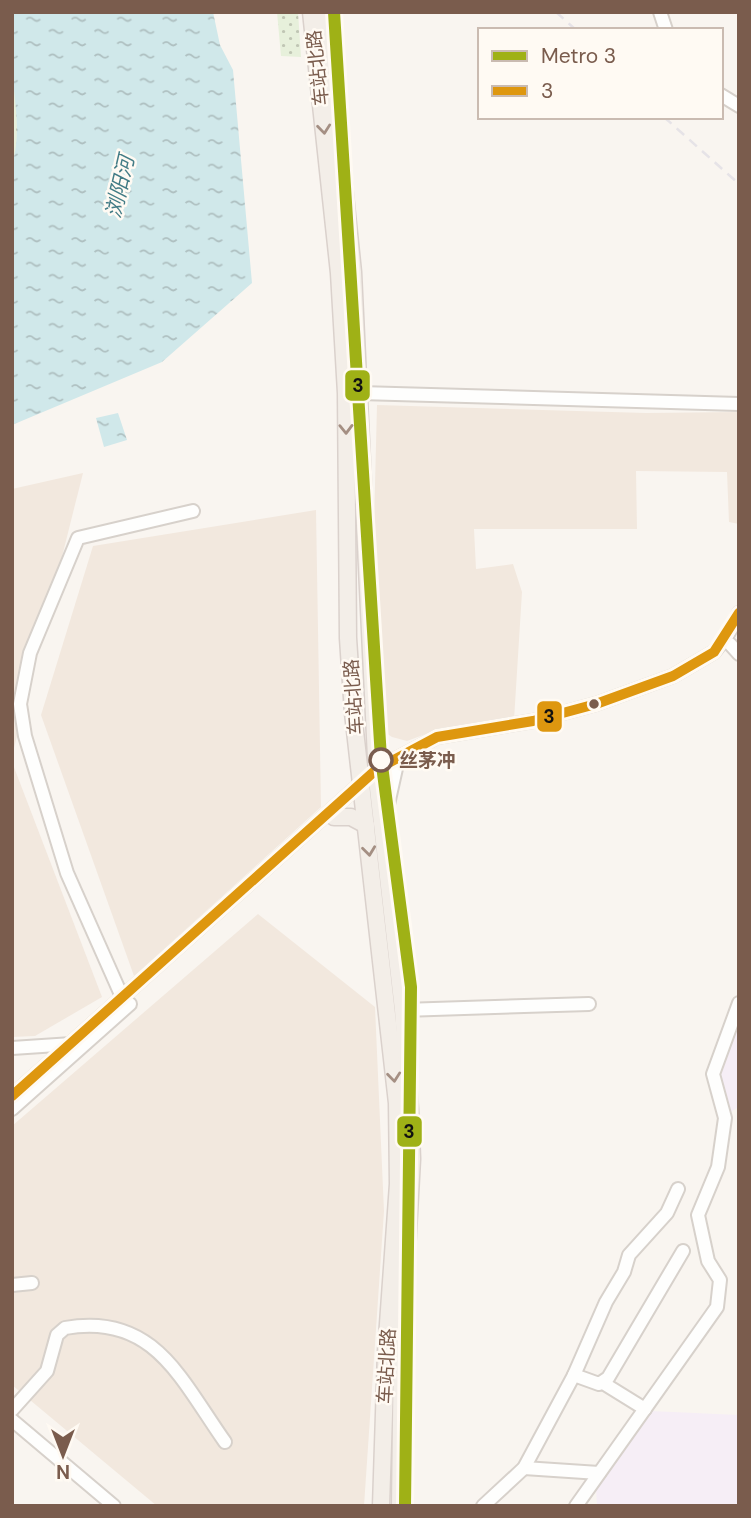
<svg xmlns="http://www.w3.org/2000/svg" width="751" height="1518" viewBox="0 0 751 1518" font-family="'DM Sans','Noto Sans SC',sans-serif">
<defs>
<pattern id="park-dots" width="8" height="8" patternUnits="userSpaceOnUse" patternTransform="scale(1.75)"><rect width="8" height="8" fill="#e7f0db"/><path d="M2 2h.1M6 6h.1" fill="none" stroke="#c0c6b4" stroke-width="1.8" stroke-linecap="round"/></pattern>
<pattern id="water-ripples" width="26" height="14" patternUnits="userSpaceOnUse" patternTransform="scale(1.75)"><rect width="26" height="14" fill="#d0e8ea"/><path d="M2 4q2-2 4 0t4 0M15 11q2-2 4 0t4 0" fill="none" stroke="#aebfc0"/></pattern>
</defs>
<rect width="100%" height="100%" fill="#f9f5f0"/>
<g fill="#f2e8de">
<polygon points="377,405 646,413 739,412 739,524 729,522 727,472 636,471 637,529 474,529 476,569 513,564 522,592 514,720 442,728 407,741 392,737 386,733 373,565"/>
<polygon points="83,473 12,756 12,489"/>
<polygon points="316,510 321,807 134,976 41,715 93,546"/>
<polygon points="12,762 102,997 35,1036 12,1037"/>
<polygon points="258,914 375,1007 384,1211 364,1506 157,1506 12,1385 12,1126"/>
</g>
<g fill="#f6eef6">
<polygon points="739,1009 739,1107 730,1112 717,1078"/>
<polygon points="650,1411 739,1415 739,1506 597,1506 596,1487"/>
</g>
<g fill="url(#park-dots)">
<polygon points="277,12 298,12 301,57 281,56"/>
<path d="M12,69C18,101 22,133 12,165Z"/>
</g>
<g fill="url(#water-ripples)">
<path d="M12,12H213L220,45L233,70L252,283L162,362L12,425V165C22,131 14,101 12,67C11,49 12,30 12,12Z"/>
<polygon points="118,413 127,440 104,447 96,418"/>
</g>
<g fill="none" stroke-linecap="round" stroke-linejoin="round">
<defs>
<g id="minor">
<polyline points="660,12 666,30"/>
<polyline points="721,95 739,106"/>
<polyline points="360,393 739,404"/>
<polyline points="730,644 739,654"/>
<polyline points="385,818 397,764"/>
<polyline points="123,999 67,873 25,736 20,704 30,653 78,538 193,511"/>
<polyline points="403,1010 589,1004"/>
<polyline points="12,1048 72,1044"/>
<polyline points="12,1096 377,769 437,737 533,721 596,704 673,676 714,652 728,634 739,613"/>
<polyline points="12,1109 130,1004"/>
<polyline points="12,1285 32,1283"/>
<polyline points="574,1375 606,1302 624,1272 629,1255 667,1213 678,1189"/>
<polyline points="603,1383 645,1409"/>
<path d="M12,1410L47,1371L57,1335L65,1328C154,1312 181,1380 225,1442"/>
<polyline points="12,1420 114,1506"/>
<polyline points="524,1468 599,1473"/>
<polyline points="483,1506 524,1468 574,1375 599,1384 608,1378 683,1251"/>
<polyline points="576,1506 717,1307 720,1280 708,1261 698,1215 718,1167 725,1118 713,1074 739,1003"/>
</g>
<g id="major">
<polyline points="311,12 339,273 346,393 348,638 353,713 397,1103 398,1184 386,1352 381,1506"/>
<polyline points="326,12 353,272 377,779 403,1010 410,1109 412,1159 402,1342 400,1506"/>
<polyline points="334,817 351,817 366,825"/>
</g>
</defs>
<use href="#minor" stroke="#d7d1cb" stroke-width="16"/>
<use href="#major" stroke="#dad1cc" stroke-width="19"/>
<use href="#minor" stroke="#fefefd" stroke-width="12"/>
<use href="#major" stroke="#f3eee8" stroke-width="16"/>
<g stroke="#e6e3e7" stroke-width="2.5" stroke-dasharray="10 7" stroke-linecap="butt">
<polyline points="556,12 576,30"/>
<polyline points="664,117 739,184"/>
</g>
<defs>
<polyline id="bus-1" points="12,1096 377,769 437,737 533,721 596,704 673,676 714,652 739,613"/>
</defs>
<use href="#bus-1" stroke="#fffaf3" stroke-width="16"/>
<use href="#bus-1" stroke="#de970f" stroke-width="10"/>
<defs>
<polyline id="metro-1" points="334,12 381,758 411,987 405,1506"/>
</defs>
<use href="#metro-1" stroke="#fffaf3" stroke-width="18"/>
<use href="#metro-1" stroke="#9fb116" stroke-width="12"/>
</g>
<defs><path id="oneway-chevron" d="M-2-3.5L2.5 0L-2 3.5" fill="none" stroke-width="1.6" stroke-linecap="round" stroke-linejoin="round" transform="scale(1.75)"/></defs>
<g stroke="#a48f83">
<use href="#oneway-chevron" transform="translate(324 129) rotate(84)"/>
<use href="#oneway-chevron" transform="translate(346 429) rotate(89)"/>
<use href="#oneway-chevron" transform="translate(369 851) rotate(83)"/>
<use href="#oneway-chevron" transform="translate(394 1077) rotate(84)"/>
</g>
<circle fill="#7a5c4d" stroke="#fffaf3" stroke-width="2.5" cx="594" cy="704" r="6"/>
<circle fill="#fffaf3" stroke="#7a5c4d" stroke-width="3.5" cx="381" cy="760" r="11"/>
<g text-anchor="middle" stroke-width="5" stroke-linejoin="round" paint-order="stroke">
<g font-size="19" fill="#7a5c4d" stroke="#fffaf3">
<text transform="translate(317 68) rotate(-96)" y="7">车站北路</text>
<text transform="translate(353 697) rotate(-94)" y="7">车站北路</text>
<text transform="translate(386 1366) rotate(-87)" y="7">车站北路</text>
</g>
<g font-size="19" font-weight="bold" fill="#7a5c4d" stroke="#fffaf3" text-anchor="start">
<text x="399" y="767">丝茅冲</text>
</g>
<g font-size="21" font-style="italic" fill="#437c86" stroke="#fffaf3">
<text transform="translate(120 187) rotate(-77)" y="7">浏阳河</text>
</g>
</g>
<g stroke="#fffaf3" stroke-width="2.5">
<rect x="344" y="369" width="27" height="33" rx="7" fill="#9fb116"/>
<rect x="536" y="700" width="27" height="33" rx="7" fill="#de970f"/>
<rect x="396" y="1115" width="27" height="33" rx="7" fill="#9fb116"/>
</g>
<g font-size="19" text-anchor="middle" font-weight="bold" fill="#111">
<text x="358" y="392">3</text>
<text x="549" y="723">3</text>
<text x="409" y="1138">3</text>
</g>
<rect width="751" height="1518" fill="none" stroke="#7a5c4d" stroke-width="28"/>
<rect x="478" y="28" width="245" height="91" fill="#fffaf3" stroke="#cabbb1" stroke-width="2"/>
<rect x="492" y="51" width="35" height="10" fill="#9fb116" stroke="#cabbb1" stroke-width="2"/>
<text x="541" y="63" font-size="21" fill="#7a5c4d">Metro 3</text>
<rect x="492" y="86" width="35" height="10" fill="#de970f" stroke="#cabbb1" stroke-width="2"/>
<text x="541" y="98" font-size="21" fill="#7a5c4d">3</text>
<g transform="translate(63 1455) rotate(180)" stroke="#fffaf3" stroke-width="5" paint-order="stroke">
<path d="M0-5L12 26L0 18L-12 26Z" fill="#7a5c4d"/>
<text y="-10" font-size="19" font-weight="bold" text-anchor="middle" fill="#7a5c4d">N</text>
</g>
</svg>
